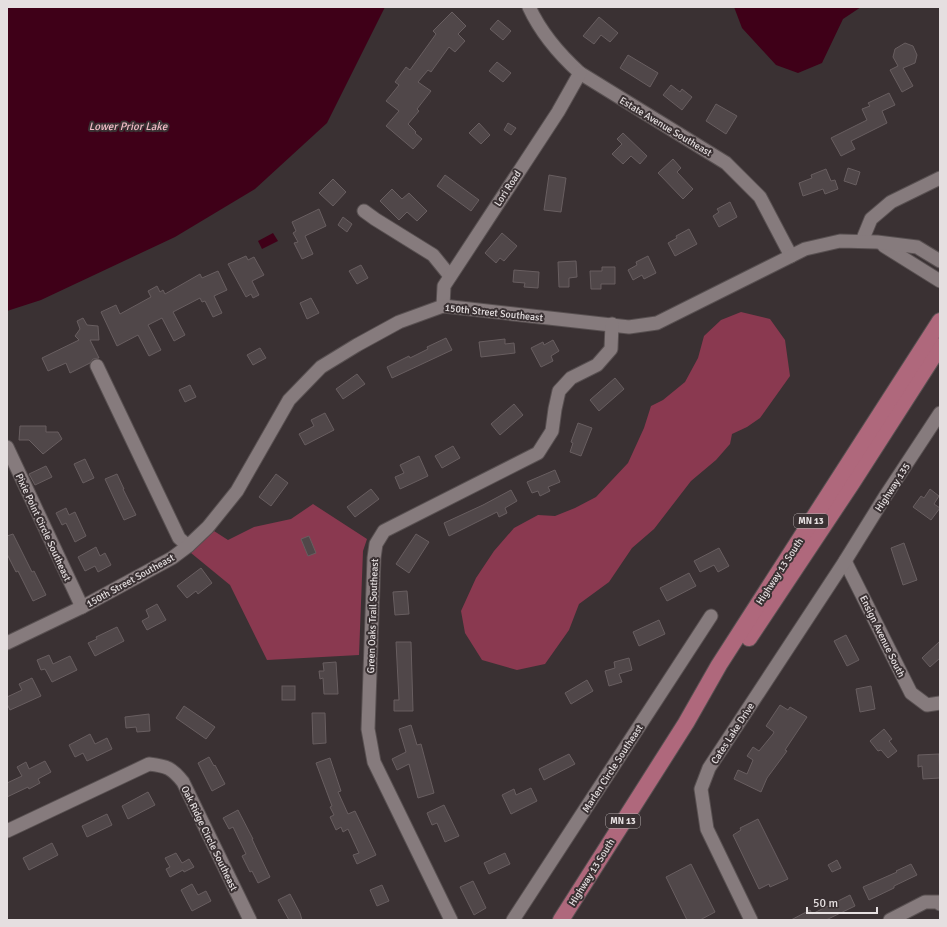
<svg xmlns="http://www.w3.org/2000/svg" width="947" height="927" viewBox="0 0 947 927" font-family="Signika,sans-serif">
<rect width="100%" height="100%" fill="#3a3133"/>
<g fill="#8a3950">
<polygon points="741,312 770,319 785,340 790,376 760,418 747,427 732,434 730,444 716,460 691,481 654,529 632,548 609,582 579,604 569,630 545,664 517,670 482,660 465,633 461,611 476,578 494,551 514,528 538,515 555,516 575,508 596,497 628,463 644,428 651,406 663,400 685,382 698,358 704,336 721,320"/>
<polygon points="313,504 367,539 363,551 359,655 267,660 230,585 191,553 214,531 228,540 254,527 291,519"/>
</g>
<g fill="#3f0018">
<polygon points="7,7 385,7 327,123 255,189 175,237 41,300 7,311"/>
<polygon points="734,7 861,7 843,19 822,63 798,73 776,65 742,28"/>
<polygon points="273,233 278,241 262,249 258,241"/>
</g>
<g fill="#504749" stroke="#685e60">
<polygon points="452,12 466,26 458,34 465,41 455,52 449,47 431,72 428,70 418,82 431,91 417,109 419,111 408,124 416,132 415,133 422,139 413,149 386,126 399,111 386,101 399,85 395,82 406,67 410,70 436,34 433,31"/>
<polygon points="599,17 618,33 610,42 601,35 594,44 583,36"/>
<polygon points="498,20 511,31 503,40 490,29"/>
<polygon points="905,43 913,46 917,55 915,63 903,68 913,86 902,92 890,70 898,66 893,57 895,49"/>
<polygon points="628,55 658,73 650,87 620,68"/>
<polygon points="497,62 511,73 503,82 489,71"/>
<polygon points="671,85 680,92 682,89 692,97 682,110 663,95"/>
<polygon points="889,93 895,105 882,111 887,123 851,141 855,149 841,156 831,138 867,120 862,109 870,106 868,103"/>
<polygon points="716,104 737,116 726,134 706,121"/>
<polygon points="479,123 490,135 481,144 469,133"/>
<polygon points="508,123 516,128 511,135 504,130"/>
<polygon points="623,133 647,156 640,164 631,156 623,164 612,154 622,144 617,139"/>
<polygon points="673,159 681,168 677,172 693,189 683,199 658,173"/>
<polygon points="848,168 860,172 856,185 844,181"/>
<polygon points="826,169 831,181 835,180 838,189 825,194 823,189 803,196 799,183 812,178 811,175"/>
<polygon points="445,175 479,200 471,211 437,186"/>
<polygon points="549,175 566,178 561,212 544,210"/>
<polygon points="333,179 346,192 333,206 319,193"/>
<polygon points="392,189 402,199 409,193 427,211 417,221 407,212 399,220 380,201"/>
<polygon points="730,202 737,217 719,227 713,216 719,212 717,209"/>
<polygon points="319,209 326,226 305,236 313,254 302,259 294,243 298,242 293,233 296,231 292,222"/>
<polygon points="343,217 352,224 347,232 338,225"/>
<polygon points="689,229 697,244 675,256 668,243 677,238 676,236"/>
<polygon points="502,233 517,246 504,261 500,258 496,263 485,253"/>
<polygon points="246,256 248,260 254,257 264,275 252,281 259,295 253,298 251,294 246,297 228,264"/>
<polygon points="648,256 656,273 644,279 642,275 633,280 628,270 637,265 636,262"/>
<polygon points="576,261 577,277 569,278 569,287 559,287 558,262"/>
<polygon points="361,265 368,278 357,284 349,271"/>
<polygon points="602,267 615,267 615,284 601,284 601,289 591,289 590,271 602,271"/>
<polygon points="514,270 539,272 538,288 524,287 525,283 513,282"/>
<polygon points="218,271 227,290 214,296 222,313 213,317 205,301 202,302 200,298 173,312 185,335 174,341 162,318 148,325 161,350 149,356 138,335 117,346 101,312 116,305 120,314 151,297 148,291 157,286 160,292 163,290 165,294 200,274 202,278"/>
<polygon points="311,298 319,313 307,319 300,303"/>
<polygon points="83,318 87,325 98,326 99,340 90,340 99,358 93,359 90,363 70,373 66,363 48,371 42,358 79,340 75,336 80,329 77,321"/>
<polygon points="446,338 452,350 392,378 387,367 409,356 410,358 428,349 427,347"/>
<polygon points="505,339 505,344 514,343 515,353 481,357 479,342"/>
<polygon points="553,340 559,351 551,356 553,361 541,367 531,348 543,342 544,345"/>
<polygon points="260,348 266,358 253,365 247,355"/>
<polygon points="357,374 365,384 343,399 336,389"/>
<polygon points="615,378 624,389 599,411 590,400"/>
<polygon points="190,385 196,397 185,402 179,390"/>
<polygon points="514,404 523,415 500,435 491,424"/>
<polygon points="325,413 334,430 305,445 299,434 314,426 311,420"/>
<polygon points="578,423 592,428 581,456 570,452 573,443 571,442"/>
<polygon points="20,426 46,426 46,432 58,432 62,439 43,454 29,440 19,440"/>
<polygon points="453,446 460,458 442,468 435,456"/>
<polygon points="419,456 428,476 400,489 395,477 404,473 400,465"/>
<polygon points="85,459 94,478 83,483 74,464"/>
<polygon points="46,466 52,477 35,485 29,474"/>
<polygon points="555,470 560,482 548,487 550,491 540,496 538,491 532,493 527,482"/>
<polygon points="117,474 124,489 123,489 136,515 124,520 105,479"/>
<polygon points="276,474 288,483 271,506 259,497"/>
<polygon points="371,489 379,499 355,517 347,507"/>
<polygon points="930,489 939,496 934,504 940,508 931,520 913,507 921,496 924,498"/>
<polygon points="511,490 517,501 505,508 507,513 499,517 497,512 449,536 444,523 483,505"/>
<polygon points="66,508 69,515 75,512 86,536 75,542 66,523 62,525 56,513"/>
<polygon points="13,534 32,572 34,571 46,595 33,601 18,571 16,572 7,554 7,536"/>
<polygon points="416,534 429,542 409,573 396,564"/>
<polygon points="309,536 316,553 308,556 301,539"/>
<polygon points="904,543 917,580 903,585 891,548"/>
<polygon points="96,547 100,556 105,553 111,565 98,572 95,566 85,571 78,557"/>
<polygon points="719,548 729,566 718,572 714,565 700,572 694,561"/>
<polygon points="201,568 212,583 198,594 196,591 187,598 177,586"/>
<polygon points="689,573 696,586 667,601 660,588"/>
<polygon points="407,591 409,614 395,615 393,592"/>
<polygon points="157,604 166,620 147,630 142,621 149,617 146,610"/>
<polygon points="659,620 665,634 639,646 633,632"/>
<polygon points="117,627 124,641 95,656 88,643 97,639 96,637"/>
<polygon points="846,635 859,660 847,666 834,641"/>
<polygon points="940,641 940,658 930,667 922,658"/>
<polygon points="396,642 411,642 413,711 394,711 394,700 399,700"/>
<polygon points="49,655 53,664 70,656 77,670 52,682 45,669 41,670 37,660"/>
<polygon points="629,658 632,670 619,674 622,682 609,686 605,671 615,668 614,662"/>
<polygon points="336,662 338,694 324,694 323,678 320,679 319,671 324,671 323,663"/>
<polygon points="32,678 41,696 10,710 7,704 7,697 22,690 19,684"/>
<polygon points="587,680 593,691 571,704 565,693"/>
<rect x="282" y="686" width="13" height="14"/>
<polygon points="871,686 875,709 860,712 856,689"/>
<polygon points="780,705 788,710 790,707 807,717 785,750 787,751 767,778 761,792 734,779 738,770 747,774 753,760 747,756 753,747 759,751 773,734 774,732 766,726"/>
<polygon points="184,706 215,727 206,739 176,718"/>
<polygon points="312,713 325,713 326,743 313,744"/>
<polygon points="149,714 150,731 137,732 136,727 126,728 125,717"/>
<polygon points="411,725 417,745 421,744 434,793 418,798 409,764 397,770 392,759 406,752 399,729"/>
<polygon points="884,729 892,739 889,741 897,751 888,758 881,750 878,751 870,741"/>
<polygon points="90,734 95,744 107,738 112,749 87,761 83,753 75,757 69,745"/>
<polygon points="569,754 575,764 544,780 539,769"/>
<polygon points="939,754 940,778 923,779 922,766 918,767 918,755"/>
<polygon points="209,757 214,766 215,765 225,784 212,791 198,763"/>
<polygon points="330,758 341,791 338,792 348,814 355,811 376,855 357,864 353,855 359,853 348,829 343,832 341,827 336,830 330,817 334,815 330,807 332,806 316,763"/>
<polygon points="45,761 51,772 38,779 40,783 29,789 28,787 7,797 7,783 22,776 17,767 26,762 29,769"/>
<polygon points="531,788 537,801 511,814 502,795 514,789 516,795"/>
<polygon points="148,792 155,805 128,819 122,806"/>
<polygon points="444,805 459,836 445,842 437,823 432,825 427,813"/>
<polygon points="238,810 253,839 252,839 270,877 258,883 252,871 250,872 242,856 246,854 233,827 229,829 223,818"/>
<polygon points="107,814 112,825 87,837 82,826"/>
<polygon points="758,819 788,879 770,887 769,884 759,889 733,835 741,830 740,828"/>
<polygon points="52,843 58,855 29,870 23,858"/>
<polygon points="176,853 182,863 189,859 194,867 184,872 183,870 170,877 166,869 170,867 165,858"/>
<polygon points="505,853 510,864 489,874 484,863"/>
<polygon points="837,860 841,868 832,872 828,865"/>
<polygon points="691,864 715,912 700,920 687,920 666,877"/>
<polygon points="911,864 917,875 894,886 894,888 869,900 863,887 897,872 896,871"/>
<polygon points="473,881 486,908 474,915 460,887"/>
<polygon points="192,884 198,895 206,891 211,901 192,911 181,890"/>
<polygon points="382,885 389,901 377,906 370,890"/>
<polygon points="290,894 300,913 302,920 289,920 278,900"/>
<polygon points="850,895 855,906 826,920 791,920 810,910 812,914"/>
</g>
<g fill="none" stroke-linecap="round" stroke-linejoin="round">
<defs>
<g id="minor">
<path d="M529,7C541,33 559,54 580,73L726,163L760,197L791,256"/>
<polyline points="364,211 375,219 433,255 450,276"/>
<polyline points="862,241 871,219 891,202 940,178"/>
<polyline points="884,246 940,281"/>
<polyline points="443,306 444,286 558,112 580,73"/>
<polyline points="97,366 179,538 188,546"/>
<polyline points="7,447 82,607"/>
<polyline points="845,561 911,693 927,705 940,703"/>
<polyline points="7,643 82,607 172,558 188,546 208,527 237,491 289,400 321,367 357,345 399,322 443,306 629,327 657,323 805,249 840,241 877,242 917,247 940,261"/>
<path d="M7,831L149,764C167,766 172,768 183,782L250,920"/>
<polyline points="451,920 374,762 368,729 374,558 376,544 384,531 538,453 552,431 555,409 559,391 571,378 597,365 611,349 612,324"/>
<polyline points="513,920 711,616"/>
<polyline points="751,920 707,829 701,789 709,768 845,561 886,495 940,413"/>
<polyline points="890,920 925,902 939,902 940,904"/>
</g>
<g id="major">
<polyline points="749,638 852,483 940,346"/>
<polyline points="561,920 686,723 719,665 940,321"/>
</g>
</defs>
<use href="#minor" stroke="#585051" stroke-width="15"/>
<use href="#major" stroke="#585051" stroke-width="18"/>
<use href="#minor" stroke="#867b7d" stroke-width="13"/>
<use href="#major" stroke="#af687c" stroke-width="16"/>
</g>
<g text-anchor="middle" stroke-width="4" stroke-linejoin="round" paint-order="stroke">
<g fill="#3a3133" stroke="#b2abac" stroke-width="1">
<rect x="794" y="514" width="34" height="14" rx="3"/>
<rect x="606" y="814" width="34" height="14" rx="3"/>
</g>
<g font-size="9" font-weight="bold" fill="#e5dfe0">
<text x="811" y="524">MN 13</text>
<text x="623" y="824">MN 13</text>
</g>
<g font-size="10" fill="#e5dfe0" stroke="#3a3133">
<text transform="translate(666 126) rotate(31)" y="4">Estate Avenue Southeast</text>
<text transform="translate(507 188) rotate(-57)" y="4">Lori Road</text>
<text transform="translate(494 312) rotate(6)" y="4">150th Street Southeast</text>
<text transform="translate(892 487) rotate(-57)" y="4">Highway 135</text>
<text transform="translate(44 527) rotate(65)" y="4">Pixie Point Circle Southeast</text>
<text transform="translate(779 571) rotate(-57)" y="4">Highway 13 South</text>
<text transform="translate(130 580) rotate(-29)" y="4">150th Street Southeast</text>
<text transform="translate(372 616) rotate(-88)" y="4">Green Oaks Trail Southeast</text>
<text transform="translate(883 636) rotate(64)" y="4">Ensign Avenue South</text>
<text transform="translate(732 733) rotate(-57)" y="4">Cates Lake Drive</text>
<text transform="translate(612 768) rotate(-57)" y="4">Marlen Circle Southeast</text>
<text transform="translate(210 838) rotate(64)" y="4">Oak Ridge Circle Southeast</text>
<text transform="translate(591 872) rotate(-58)" y="4">Highway 13 South</text>
</g>
<g font-size="11" font-style="italic" fill="#f1bcc7" stroke="#3a3133">
<text x="128" y="130">Lower Prior Lake</text>
</g>
</g>
<rect width="947" height="927" fill="none" stroke="#e5dfe0" stroke-width="16"/>
<path d="M807 907v6h70v-6" fill="none" stroke="#e5dfe0" stroke-width="2"/>
<text x="813" y="907" font-size="12" fill="#e5dfe0" stroke="#3a3133" stroke-width="3" paint-order="stroke">50 m</text>
</svg>
